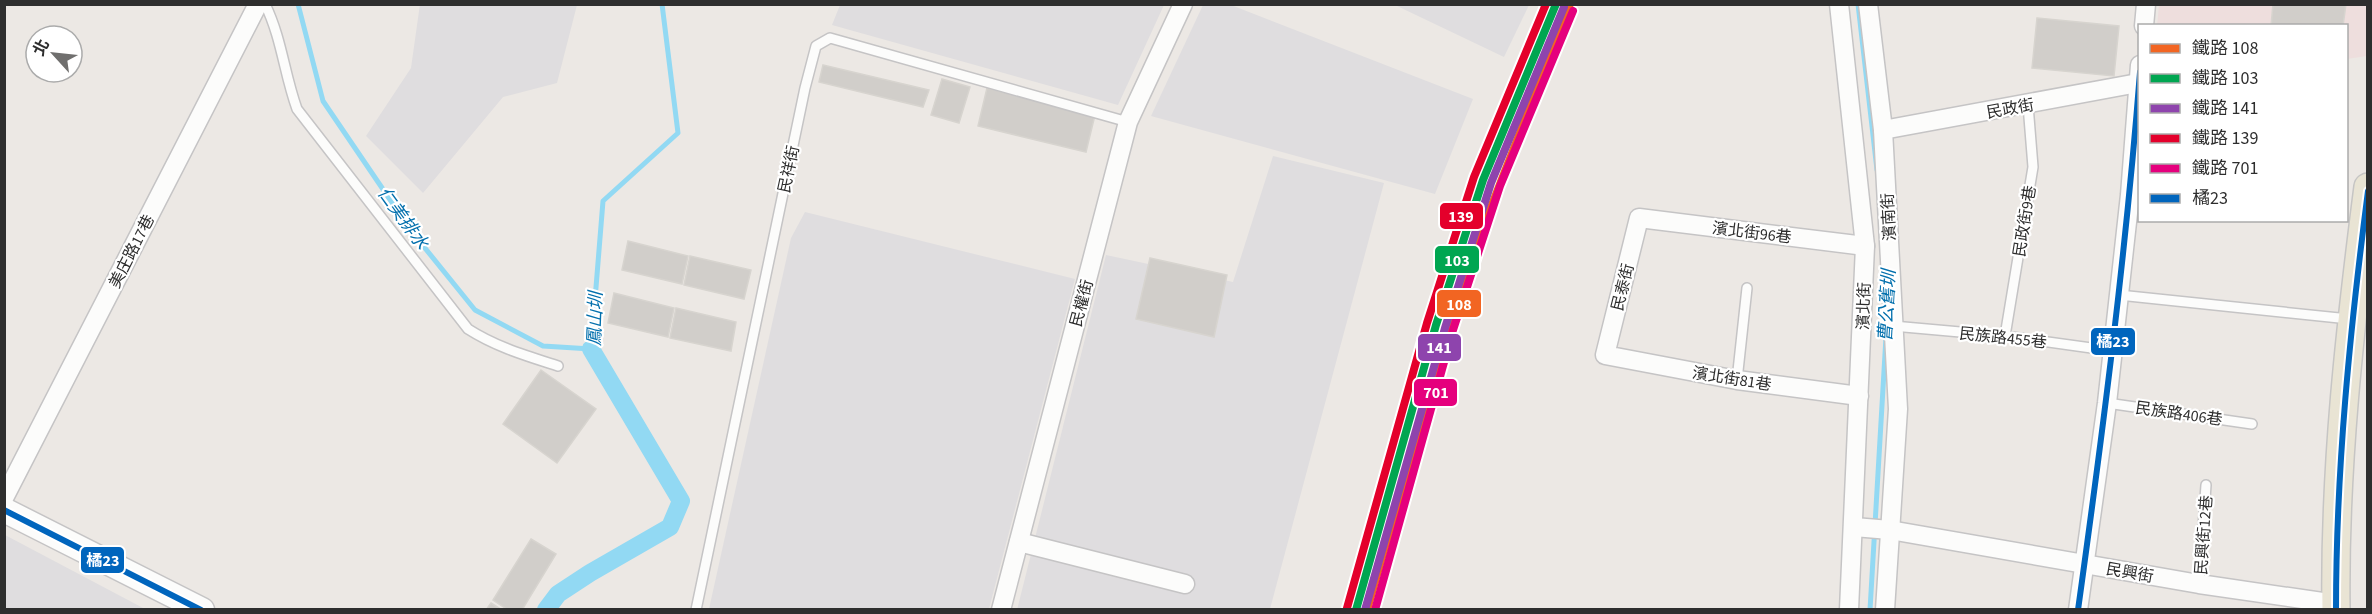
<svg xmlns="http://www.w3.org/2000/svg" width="2372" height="614" viewBox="0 0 2372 614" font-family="'Source Sans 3','Noto Sans TC',sans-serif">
<rect width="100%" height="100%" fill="#ece8e4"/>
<g fill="#dfdddf">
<polygon points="420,4 577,5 557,83 503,97 423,193 366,136 411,68"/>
<polygon points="840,5 840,4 1164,5 1118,105 832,25"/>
<polygon points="1203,5 1231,5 1473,99 1435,194 1151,116"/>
<polygon points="1395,5 1529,5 1504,57"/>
<polygon points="1273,156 1384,183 1270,609 1017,610 1106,255 1233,282"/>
<polygon points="805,212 1075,279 989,609 709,609 791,238"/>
<polygon points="4,535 5,535 145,609 5,609"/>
</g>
<polygon fill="#eededd" points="2159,5 2367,5 2367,56 2347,59 2346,26 2157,26"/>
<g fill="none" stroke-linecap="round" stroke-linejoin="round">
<g stroke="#92d9f3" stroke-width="5">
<polyline points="298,4 323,101 412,232 475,310 543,346 591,349 603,201 678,133 662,4"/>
<polyline points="1858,4 1877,170"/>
<polyline points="1870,610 1886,337"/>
</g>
<polyline stroke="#92d9f3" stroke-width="18" points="546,610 558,594 590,573 670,527 681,501 591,349"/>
</g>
<g fill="#d1ceca" stroke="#d7d4cf" stroke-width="1.5">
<polygon points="2273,4 2346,4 2343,26 2271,26"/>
<polygon points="2037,18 2119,26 2114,76 2032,68"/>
<polygon points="823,65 929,90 923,107 819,82"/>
<polygon points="942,79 970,87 959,123 931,115"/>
<polygon points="987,88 1095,115 1086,152 978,126"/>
<polygon points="628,241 688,256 682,284 622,270"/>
<polygon points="690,256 751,270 744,299 684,285"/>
<polygon points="1150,258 1227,275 1214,337 1136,319"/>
<polygon points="614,293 674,308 668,337 608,323"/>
<polygon points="676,308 736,322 731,351 670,338"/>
<polygon points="541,370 596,409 557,463 503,424"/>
<polygon points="531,539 556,554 522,610 508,610 493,600"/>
<polygon points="491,603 502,610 486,610"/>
</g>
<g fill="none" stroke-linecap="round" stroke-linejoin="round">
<defs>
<g id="lane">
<path d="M265,4C282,39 284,73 297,109L468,329C496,347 527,356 558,366"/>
<polyline points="2119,295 2349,319"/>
<polyline points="1893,326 2005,336 2113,351"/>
<polyline points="2005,336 2033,167 2028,105"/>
<polyline points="1737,380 1747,288"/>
<polyline points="2107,403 2252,424"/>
<polyline points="2199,584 2206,485"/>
<polyline points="696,610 805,88 816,46 830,38 1128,122"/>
</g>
<g id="street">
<polyline points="1839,4 1865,246 1849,610"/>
<polyline points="1868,4 1883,130 1898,409 1885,610"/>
<polyline points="2144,26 2146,4"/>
<polyline points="1883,130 2138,83"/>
<polyline points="1859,396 1737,380 1605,355 1639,218 1865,246"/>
<polyline points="4,498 258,4"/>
<polyline points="1854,527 1890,530 2199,584 2336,604"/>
<polyline points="1019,542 1185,584"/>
<polyline points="1001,610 1128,122 1183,4"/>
<polyline points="2078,610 2107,403 2130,195 2140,65"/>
</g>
<polyline id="secondary" points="4,510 202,610"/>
<path id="primary" d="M2336,610C2334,468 2350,327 2368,187"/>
</defs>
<use href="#lane" stroke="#c5c4c5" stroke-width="12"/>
<use href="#street" stroke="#c5c4c5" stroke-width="21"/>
<use href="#secondary" stroke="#c5c4c5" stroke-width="27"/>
<use href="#primary" stroke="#c6c5c4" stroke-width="30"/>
<use href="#lane" stroke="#fcfcfb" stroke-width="9"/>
<use href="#street" stroke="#fcfcfb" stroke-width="18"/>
<use href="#secondary" stroke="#fcfcfb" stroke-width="24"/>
<use href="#primary" stroke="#e9e4d4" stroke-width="27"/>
<defs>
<g id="bus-1">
<polyline points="4,510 201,610"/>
<path d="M2078,610C2103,430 2126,252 2140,72"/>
<path d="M2336,610C2336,469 2350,330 2368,191"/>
</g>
</defs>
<use href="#bus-1" stroke="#fff" stroke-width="10"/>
<use href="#bus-1" stroke="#0065bd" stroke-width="6"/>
<defs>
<polyline id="rail-1" points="1367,610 1426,402 1490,210 1570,4"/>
<polyline id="rail-2" points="1356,610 1436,325 1483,180 1556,4"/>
<polyline id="rail-3" points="1365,610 1445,328 1491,183 1564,7"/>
<polyline id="rail-4" points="1347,608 1427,323 1474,177 1546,4"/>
<polyline id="rail-5" points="1375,610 1453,330 1500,186 1573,11"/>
</defs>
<use href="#rail-1" stroke="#fff" stroke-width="12"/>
<use href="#rail-2" stroke="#fff" stroke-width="12"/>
<use href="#rail-3" stroke="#fff" stroke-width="12"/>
<use href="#rail-4" stroke="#fff" stroke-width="12"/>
<use href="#rail-5" stroke="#fff" stroke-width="12"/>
<use href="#rail-1" stroke="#f26522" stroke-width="8"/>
<use href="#rail-2" stroke="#00a651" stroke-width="8"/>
<use href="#rail-3" stroke="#8e44ad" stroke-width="8"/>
<use href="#rail-4" stroke="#e4002b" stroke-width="8"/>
<use href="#rail-5" stroke="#e5007d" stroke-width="8"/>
</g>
<g text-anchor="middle" stroke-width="4.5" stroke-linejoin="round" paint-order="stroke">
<g font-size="16" fill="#2e2e2e" stroke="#fff">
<text transform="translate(2010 108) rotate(-10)" y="6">民政街</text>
<text transform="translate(788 169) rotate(-78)" y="6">民祥街</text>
<text transform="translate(1888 217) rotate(-93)" y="6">濱南街</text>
<text transform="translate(2024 221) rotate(-81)" y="6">民政街9巷</text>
<text transform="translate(1752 232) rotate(7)" y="6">濱北街96巷</text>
<text transform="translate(131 251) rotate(-63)" y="6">美庄路17巷</text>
<text transform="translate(1622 287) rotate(-76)" y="6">民泰街</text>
<text transform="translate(1081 303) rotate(-75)" y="6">民權街</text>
<text transform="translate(1863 306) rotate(-88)" y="6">濱北街</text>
<text transform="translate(2003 337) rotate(6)" y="6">民族路455巷</text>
<text transform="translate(1732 378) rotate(9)" y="6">濱北街81巷</text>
<text transform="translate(2179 413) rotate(8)" y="6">民族路406巷</text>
<text transform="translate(2203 535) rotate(-86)" y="6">民興街12巷</text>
<text transform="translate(2130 572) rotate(10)" y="6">民興街</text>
</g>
<g font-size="18" font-style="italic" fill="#0370ad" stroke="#fff">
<text transform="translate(403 218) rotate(54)" y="6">仁美排水</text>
<text transform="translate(1887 306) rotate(-87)" y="6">曹公舊圳</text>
<text transform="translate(595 319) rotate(-88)" y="6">鳳山圳</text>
</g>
</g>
<g stroke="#fff" stroke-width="2">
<rect x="1439" y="202" width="45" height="28" rx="6" fill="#e4002b"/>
<rect x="1434" y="245" width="46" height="29" rx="6" fill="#00a651"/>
<rect x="1436" y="289" width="46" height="29" rx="6" fill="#f26522"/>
<rect x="2090" y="327" width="46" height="29" rx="6" fill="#0065bd"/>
<rect x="1417" y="333" width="45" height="29" rx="6" fill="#8e44ad"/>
<rect x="1413" y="378" width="45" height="29" rx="6" fill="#e5007d"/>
<rect x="80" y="546" width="45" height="28" rx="6" fill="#0065bd"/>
</g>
<g font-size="16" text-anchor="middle" font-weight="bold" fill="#fff">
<text x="1461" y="222">139</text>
<text x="1457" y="266">103</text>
<text x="1459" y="310">108</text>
<text x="2113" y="347">橘23</text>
<text x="1439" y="353">141</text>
<text x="1436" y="398">701</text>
<text x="103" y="566">橘23</text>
</g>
<rect width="2372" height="614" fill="none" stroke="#2e2e2e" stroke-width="12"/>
<rect x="2138" y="24" width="210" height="198" fill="#ffffff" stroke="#ababab" stroke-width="1.5"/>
<rect x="2150" y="44" width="30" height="9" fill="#f26522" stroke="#ababab" stroke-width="1.5"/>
<text x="2192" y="54" font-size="18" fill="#2e2e2e">鐵路 108</text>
<rect x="2150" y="74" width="30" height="9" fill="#00a651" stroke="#ababab" stroke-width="1.5"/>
<text x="2192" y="84" font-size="18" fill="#2e2e2e">鐵路 103</text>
<rect x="2150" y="104" width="30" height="9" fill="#8e44ad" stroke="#ababab" stroke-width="1.5"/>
<text x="2192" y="114" font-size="18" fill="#2e2e2e">鐵路 141</text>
<rect x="2150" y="134" width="30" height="9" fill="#e4002b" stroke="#ababab" stroke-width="1.5"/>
<text x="2192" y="144" font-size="18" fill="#2e2e2e">鐵路 139</text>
<rect x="2150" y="164" width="30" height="9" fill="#e5007d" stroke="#ababab" stroke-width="1.5"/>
<text x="2192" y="174" font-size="18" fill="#2e2e2e">鐵路 701</text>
<rect x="2150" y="194" width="30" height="9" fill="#0065bd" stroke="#ababab" stroke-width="1.5"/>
<text x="2192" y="204" font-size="18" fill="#2e2e2e">橘23</text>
<g transform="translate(54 54) rotate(297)"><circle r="28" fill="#ffffff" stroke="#ababab" stroke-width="1.5"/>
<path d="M0-4.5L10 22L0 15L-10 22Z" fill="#706f6e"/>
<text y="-9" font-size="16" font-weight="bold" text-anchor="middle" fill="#2e2e2e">北</text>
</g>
</svg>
